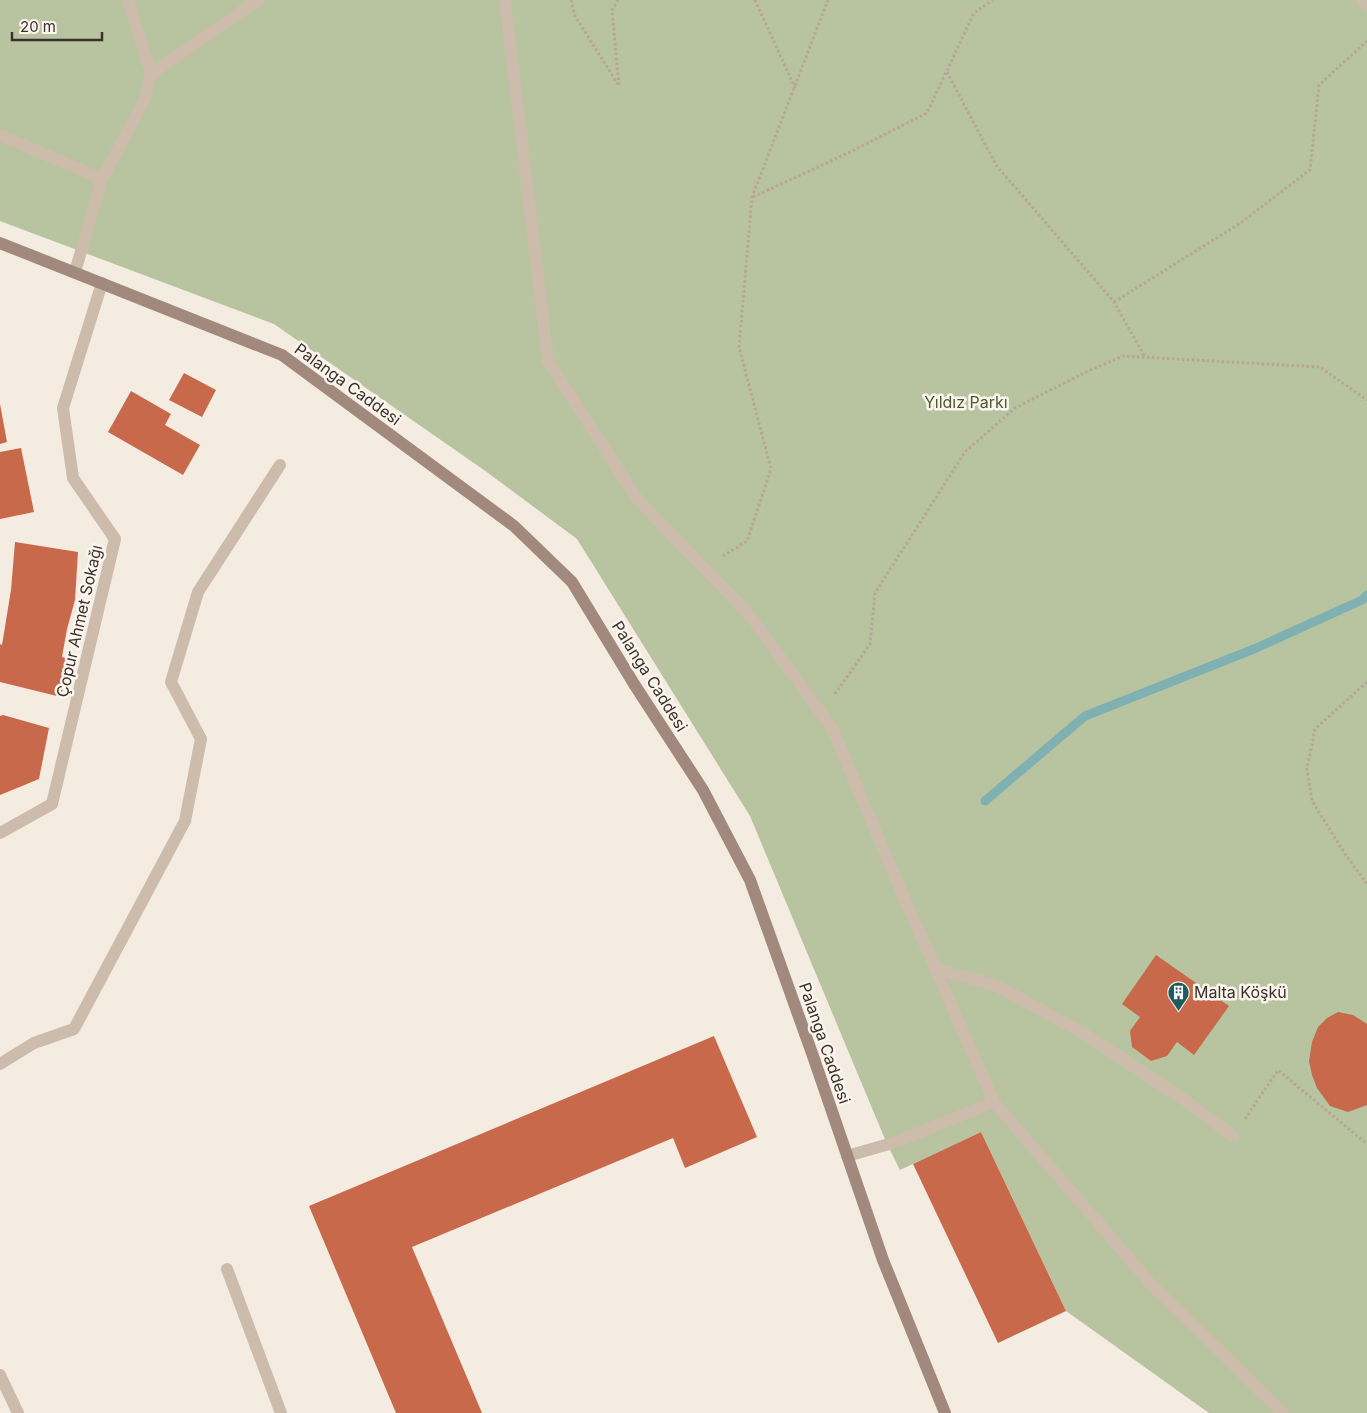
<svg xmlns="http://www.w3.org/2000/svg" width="1367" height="1413" viewBox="0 0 1367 1413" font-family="Inter,sans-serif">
<rect width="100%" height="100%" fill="#f4ebe1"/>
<polygon fill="#b8c4a0" points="0,0 1367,0 1367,1413 1209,1413 1066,1311 981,1132 900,1170 887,1144 750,816 577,539 484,470 274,324 0,221"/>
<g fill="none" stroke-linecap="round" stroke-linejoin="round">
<polyline stroke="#7fb0b2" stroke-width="9" points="985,801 1085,716 1254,649 1362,600 1367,595"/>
</g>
<g fill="#c8694b">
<polygon points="184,373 216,390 202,417 169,400"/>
<polygon points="131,391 171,414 165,425 200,445 183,475 108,432"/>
<polygon points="0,404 7,442 0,444"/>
<polygon points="21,448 34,512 0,519 0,452"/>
<polygon points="15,542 78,552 75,600 67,629 62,657 69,659 61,697 0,682 0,644 2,645 11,590"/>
<polygon points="3,715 49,728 39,779 0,795 0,716"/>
<polygon points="1156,955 1229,1006 1194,1055 1177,1042 1167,1056 1151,1061 1132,1047 1130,1031 1140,1017 1122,1004"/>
<polygon points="1338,1012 1353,1015 1367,1024 1367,1105 1348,1112 1330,1106 1317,1088 1312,1075 1309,1061 1312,1042 1318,1027 1327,1018"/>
<polygon points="714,1036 757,1137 685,1168 673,1138 412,1247 482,1413 396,1413 309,1206"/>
<polygon points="981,1132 1066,1311 998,1343 913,1164"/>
</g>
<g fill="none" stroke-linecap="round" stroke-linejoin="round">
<g stroke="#b9a596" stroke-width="3" stroke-dasharray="2.5 2.5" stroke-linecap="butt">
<polyline points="571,0 575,16 619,86 612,10 618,0"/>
<polyline points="755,0 795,88"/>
<polyline points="947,72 996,165 1114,302 1145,357"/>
<polyline points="753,197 846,154 927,113 974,13 993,0"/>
<polyline points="1114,302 1239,224 1310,170 1319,85 1367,41"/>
<polyline points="723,556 747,541 771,469 739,347 752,197 828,0"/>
<polyline points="1367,682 1315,729 1307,769 1312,801 1345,854 1367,884"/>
<polyline points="835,694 870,644 875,593 965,452 1015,408 1088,371 1123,356 1320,367 1367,400"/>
<polyline points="1245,1119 1278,1070 1367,1144"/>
</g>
<g stroke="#cdbbac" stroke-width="12">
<polyline points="128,0 151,74"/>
<polyline points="505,0 548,361 638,500 748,613 832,728 899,886 994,1102 1151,1284 1283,1413"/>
<polyline points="1362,0 1367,6"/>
<polyline points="0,135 102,179"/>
<polyline points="75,272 102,179 145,99 151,74 258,0"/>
<polyline points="935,969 995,985 1083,1033 1186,1101 1233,1136"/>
<polyline points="847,1156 896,1142 994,1102"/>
</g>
<g stroke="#cdbbac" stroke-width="12">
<polyline points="0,833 52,804 115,539 73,478 63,408 102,283"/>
<polyline points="0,1064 34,1043 74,1029 185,821 201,739 171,682 198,592 280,465"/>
<polyline points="227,1269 281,1413"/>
<polyline points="0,1375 18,1413"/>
</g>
<polyline stroke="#a18a7d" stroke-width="12" points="0,243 282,355 514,526 572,582 634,684 703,790 750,880 813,1056 883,1260 945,1413"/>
</g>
<defs>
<symbol id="building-pin" viewBox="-11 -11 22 30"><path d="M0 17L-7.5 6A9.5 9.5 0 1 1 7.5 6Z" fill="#1f5a5e" stroke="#fbf5ee"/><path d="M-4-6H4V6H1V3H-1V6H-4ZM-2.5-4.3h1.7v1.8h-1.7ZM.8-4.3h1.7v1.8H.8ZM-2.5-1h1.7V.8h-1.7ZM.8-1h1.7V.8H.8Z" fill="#fff"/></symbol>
</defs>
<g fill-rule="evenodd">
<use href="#building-pin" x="1166" y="980" width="25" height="34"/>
</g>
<g text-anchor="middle" stroke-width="5" stroke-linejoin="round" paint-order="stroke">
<g font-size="16" fill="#3b302b" stroke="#fbf5ee">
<text transform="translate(348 384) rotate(36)" y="6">Palanga Caddesi</text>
<text transform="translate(79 621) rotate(-77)" y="6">Çopur Ahmet Sokağı</text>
<text transform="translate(650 676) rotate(58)" y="6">Palanga Caddesi</text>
<text transform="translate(825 1043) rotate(71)" y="6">Palanga Caddesi</text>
</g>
<g font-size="16" fill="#4a5a2e" stroke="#fbf5ee">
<text x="966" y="408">Yıldız Parkı</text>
</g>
<g font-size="16" fill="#3b302b" stroke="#fbf5ee" text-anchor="start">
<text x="1194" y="998">Malta Köşkü</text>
</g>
</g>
<path d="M12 32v8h90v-8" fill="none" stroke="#3b302b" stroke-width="2.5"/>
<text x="20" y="32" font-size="15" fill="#3b302b" stroke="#fbf5ee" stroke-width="4" paint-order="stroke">20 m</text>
</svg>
